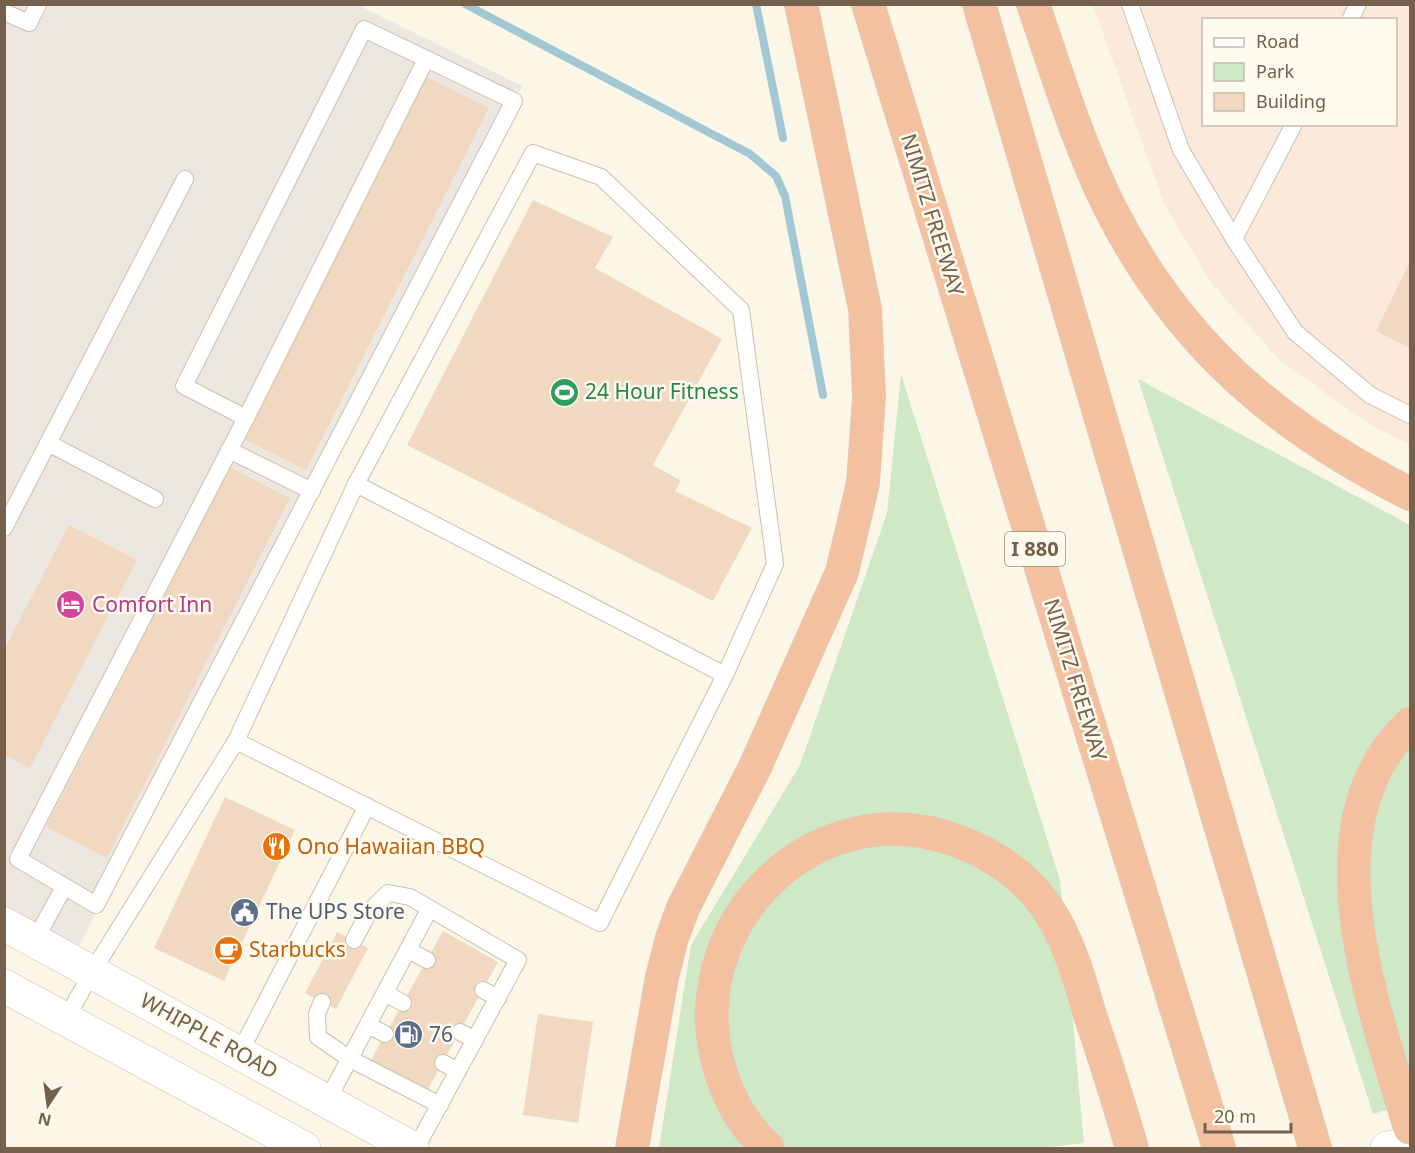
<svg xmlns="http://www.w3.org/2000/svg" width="1415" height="1153" viewBox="0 0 1415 1153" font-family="'Noto Sans',sans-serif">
<rect width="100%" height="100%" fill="#fcf6e7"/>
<path fill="#fbe9db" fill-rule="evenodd" d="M1093,5H1410V445L1369,424L1278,359L1211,282L1164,204ZM1204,20H1396V124H1204Z"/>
<polygon fill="#ece7e0" points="4,5 358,5 522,86 72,959 5,924"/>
<g fill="#cfe9c6">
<polygon points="901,374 1060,880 1084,1143 1039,1148 659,1148 691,945 800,765 887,513"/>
<polygon points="1138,379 1410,525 1410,1103 1373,1114"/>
</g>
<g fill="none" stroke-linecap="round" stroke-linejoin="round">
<g stroke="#a2c8d6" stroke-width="8">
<polyline points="465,4 750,154 776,176 785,196 823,395"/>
<polyline points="756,4 783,138"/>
</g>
</g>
<g fill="#f0d9c0">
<polygon points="427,77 489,108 306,470 244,439"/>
<polygon points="533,200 613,237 595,268 722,339 653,465 681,481 675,491 752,528 713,601 407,445"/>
<polygon points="1410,262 1410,348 1376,331"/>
<polygon points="229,467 290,498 107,858 46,827"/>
<polygon points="69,525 137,560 30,768 4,755 4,650"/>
<polygon points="225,797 295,830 224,981 154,948"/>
<polygon points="443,931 498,962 427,1091 371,1060"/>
<polygon points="337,932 368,948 336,1009 305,993"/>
<polygon points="538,1014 593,1022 578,1123 523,1115"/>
</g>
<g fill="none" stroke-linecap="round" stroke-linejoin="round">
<defs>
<g id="service">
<polyline points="1130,4 1181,150 1234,239"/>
<polyline points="4,12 29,23 38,4"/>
<polyline points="1350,20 1358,4"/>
<polygon points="364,29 514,101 96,905 18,859 246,418 184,386"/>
<polyline points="1294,124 1234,239 1295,332 1370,395 1410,415"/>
<polyline points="246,418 426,59"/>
<polyline points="48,443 155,499"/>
<polyline points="229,450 312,491"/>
<polyline points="4,528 185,179"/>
<polyline points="236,741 600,923 725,675 356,484"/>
<polyline points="35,940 64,887"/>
<polyline points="354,940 369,912 388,893 410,897 518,960 416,1148"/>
<polyline points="408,950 427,960"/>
<polyline points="483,990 498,998"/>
<polyline points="385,993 403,1003"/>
<polyline points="322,1002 317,1014 318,1037 350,1059 440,1105"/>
<polyline points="65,1021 92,972 236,741 356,484 533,153 601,177 741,310 775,564 725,675"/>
<polyline points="368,1025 385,1034"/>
<polyline points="460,1032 475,1040"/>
<polyline points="240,1052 367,806"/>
<polyline points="443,1063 458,1071"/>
<polyline points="327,1101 429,910"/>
</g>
<g id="secondary">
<polyline points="4,924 412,1148"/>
<polyline points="4,986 304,1148"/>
<polyline points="1387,1148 1410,1144"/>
</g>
<g id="motorway">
<polyline points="868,4 1219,1148"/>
<polyline points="979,4 1315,1148"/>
<path d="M1033,4C1057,73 1078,144 1110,208C1179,344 1277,427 1410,494"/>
<path d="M1410,724C1303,824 1375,1010 1410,1128"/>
<polyline points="632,1148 662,977 672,938 683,908 755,767 842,572 863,483 869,397 865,309 801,4"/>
<path d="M768,1148C745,1128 730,1101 721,1073C674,927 816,785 960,842C997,856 1030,880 1051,914C1070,945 1080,980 1090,1015C1105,1059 1119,1104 1132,1148"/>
</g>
</defs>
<use href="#service" stroke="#cdbfad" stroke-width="18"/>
<use href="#secondary" stroke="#d0c0ab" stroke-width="34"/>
<use href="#motorway" stroke="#d8d2cd" stroke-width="34"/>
<use href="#service" stroke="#fff" stroke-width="16"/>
<use href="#secondary" stroke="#fff" stroke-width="33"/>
<use href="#motorway" stroke="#f3c0a0" stroke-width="33"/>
</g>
<defs>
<symbol id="stadium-disc" viewBox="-11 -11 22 22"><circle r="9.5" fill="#2e9e5b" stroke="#fefaed"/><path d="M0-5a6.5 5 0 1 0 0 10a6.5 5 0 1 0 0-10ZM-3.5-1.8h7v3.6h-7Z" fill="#fff"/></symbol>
<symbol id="hotel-disc" viewBox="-11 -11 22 22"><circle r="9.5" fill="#d1479c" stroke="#fefaed"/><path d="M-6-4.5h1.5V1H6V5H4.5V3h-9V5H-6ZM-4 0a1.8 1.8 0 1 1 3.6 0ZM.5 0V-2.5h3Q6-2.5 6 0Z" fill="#fff"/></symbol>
<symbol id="restaurant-disc" viewBox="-11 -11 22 22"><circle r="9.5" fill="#e8710a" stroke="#fefaed"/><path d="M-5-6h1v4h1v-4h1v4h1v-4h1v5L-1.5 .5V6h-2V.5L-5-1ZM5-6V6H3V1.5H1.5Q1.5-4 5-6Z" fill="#fff"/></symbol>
<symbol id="civic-disc" viewBox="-11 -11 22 22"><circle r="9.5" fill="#5c6f8a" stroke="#fefaed"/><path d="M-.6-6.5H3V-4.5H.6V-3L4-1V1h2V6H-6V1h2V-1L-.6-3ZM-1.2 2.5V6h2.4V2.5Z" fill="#fff"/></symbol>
<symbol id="cafe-disc" viewBox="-11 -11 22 22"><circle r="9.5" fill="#e8710a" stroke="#fefaed"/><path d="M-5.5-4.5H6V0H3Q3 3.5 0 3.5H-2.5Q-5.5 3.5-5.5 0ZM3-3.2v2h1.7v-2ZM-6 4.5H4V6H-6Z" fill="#fff"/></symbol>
<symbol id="fuel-disc" viewBox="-11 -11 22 22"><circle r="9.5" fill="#5c6f8a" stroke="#fefaed"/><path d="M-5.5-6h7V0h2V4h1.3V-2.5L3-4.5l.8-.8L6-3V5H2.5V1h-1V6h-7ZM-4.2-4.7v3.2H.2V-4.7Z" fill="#fff"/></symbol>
</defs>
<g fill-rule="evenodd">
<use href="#stadium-disc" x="548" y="376" width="33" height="33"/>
<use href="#hotel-disc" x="54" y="588" width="33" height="33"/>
<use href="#restaurant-disc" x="260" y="830" width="33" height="33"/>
<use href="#civic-disc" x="228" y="896" width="33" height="33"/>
<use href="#cafe-disc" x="212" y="934" width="33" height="33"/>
<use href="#fuel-disc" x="392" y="1018" width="33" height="33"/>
</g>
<g text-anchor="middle" stroke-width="5" stroke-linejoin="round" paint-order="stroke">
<rect fill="#fefaed" stroke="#9d8e7c" stroke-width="1.5" x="1005" y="532" width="60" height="34" rx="4.5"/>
<g font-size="20" font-weight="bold" fill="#74604c">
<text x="1035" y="556">I 880</text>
</g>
<g font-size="21" fill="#74604c" stroke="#fefaed">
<text transform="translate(932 215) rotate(73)" y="7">NIMITZ FREEWAY</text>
<text transform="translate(1075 680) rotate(73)" y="7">NIMITZ FREEWAY</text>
<text transform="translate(209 1036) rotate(29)" y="7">WHIPPLE ROAD</text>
</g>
<g font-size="21" fill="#27864d" stroke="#fefaed" text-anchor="start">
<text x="585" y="399">24 Hour Fitness</text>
</g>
<g font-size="21" fill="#b23c85" stroke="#fefaed" text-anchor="start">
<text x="92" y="612">Comfort Inn</text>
</g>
<g font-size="21" fill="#c56008" stroke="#fefaed" text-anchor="start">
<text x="297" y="854">Ono Hawaiian BBQ</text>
<text x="249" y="957">Starbucks</text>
</g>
<g font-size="21" fill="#4e5e75" stroke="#fefaed" text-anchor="start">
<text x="266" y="919">The UPS Store</text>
<text x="429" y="1042">76</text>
</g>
</g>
<rect width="1415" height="1153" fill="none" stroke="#74604c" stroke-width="12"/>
<rect x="1202" y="18" width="195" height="108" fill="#fefaed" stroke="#c7bcad" stroke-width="1.5"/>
<rect x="1214" y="38" width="30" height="9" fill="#ffffff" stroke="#c7bcad" stroke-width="1.5"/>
<text x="1256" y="48" font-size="18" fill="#74604c">Road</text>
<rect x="1214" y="63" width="30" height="18" fill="#cfe9c6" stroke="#c7bcad" stroke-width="1.5"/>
<text x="1256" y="78" font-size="18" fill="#74604c">Park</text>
<rect x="1214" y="93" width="30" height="18" fill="#f0d9c0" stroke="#c7bcad" stroke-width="1.5"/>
<text x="1256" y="108" font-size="18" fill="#74604c">Building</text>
<g transform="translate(48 1105) rotate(193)" stroke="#fefaed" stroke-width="4.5" paint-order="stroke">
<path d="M0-4.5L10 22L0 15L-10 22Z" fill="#74604c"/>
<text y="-9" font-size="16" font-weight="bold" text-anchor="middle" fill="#74604c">N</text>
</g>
<path d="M1205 1123v9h86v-9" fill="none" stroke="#74604c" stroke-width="3"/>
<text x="1214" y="1123" font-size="18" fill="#74604c" stroke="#fefaed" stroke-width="4.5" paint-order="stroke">20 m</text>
</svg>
